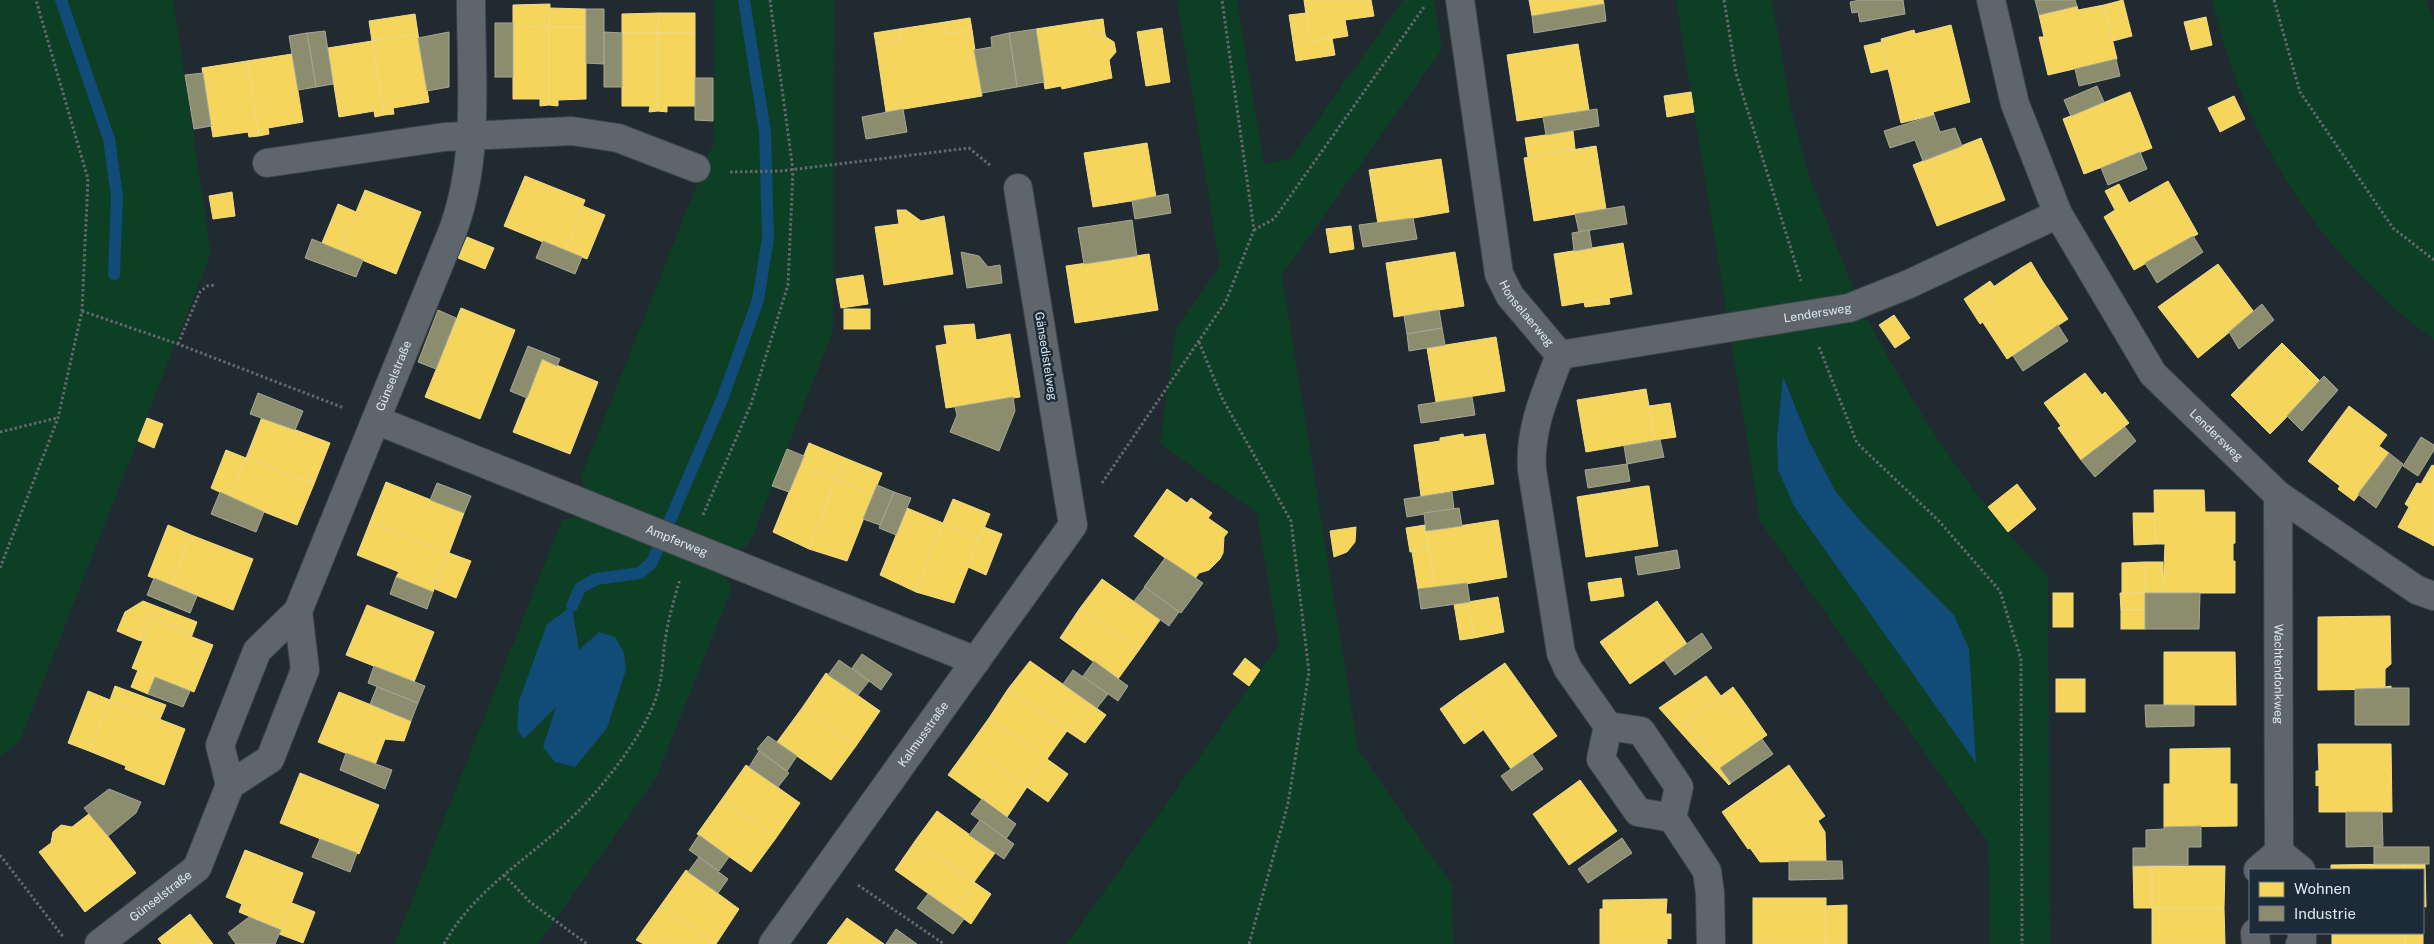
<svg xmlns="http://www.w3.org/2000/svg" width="2434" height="944" viewBox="0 0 2434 944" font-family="'Public Sans',sans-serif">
<rect width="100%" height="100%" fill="#222a31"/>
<g fill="#0d3f25" fill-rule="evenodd">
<polygon points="0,0 173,0 211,253 20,741 0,756"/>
<polygon points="714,0 834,0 833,331 749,545 732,551 587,493 581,477 698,182 706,159 714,143"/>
<polygon points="1177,0 1237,0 1264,164 1290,159 1403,0 1434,0 1442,49 1282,275 1358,749 1452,885 1453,944 1067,944 1279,645 1257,513 1160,444 1176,328 1220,266"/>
<polygon points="1676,0 1772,0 1790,105 1808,173 1855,293 1727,315"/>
<path d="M2212,0H2426L2434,20V340C2321,257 2244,137 2212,0Z"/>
<path d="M1867,318C1916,412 1973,500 2048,576L2050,944H1990L1988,842L1760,521L1731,340ZM1784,377L1809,441L1836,492L1864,525L1777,437Z"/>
<path d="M578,516L723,573L732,588L656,778L538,944H395L562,520ZM573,606L579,651L543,747L557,706L524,739Z"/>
</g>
<g fill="#114b77">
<polygon points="1783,376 1809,441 1836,492 1864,525 1954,615 1969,649 1976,763 1794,506 1778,470 1777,437"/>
<polygon points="572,606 579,650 599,632 615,637 624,653 626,670 607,728 575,767 555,762 543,747 556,707 524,739 517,730 519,701 547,624"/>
</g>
<g fill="#f6d55c" stroke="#efdb88">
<polygon points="1304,0 1371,0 1374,16 1345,20 1348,36 1310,42"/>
<polygon points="1529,0 1603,0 1604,4 1532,16"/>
<polygon points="2123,0 2132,36 2113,41 2104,5"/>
<polygon points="550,4 549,27 513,26 513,5"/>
<polygon points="2104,5 2117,59 2048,75 2039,37 2044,37 2039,15 2077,6 2078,10"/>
<polygon points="550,8 586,9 586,27 549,27"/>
<polygon points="659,13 658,33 622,33 622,14"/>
<polygon points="659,13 695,13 695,33 658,33"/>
<polygon points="1306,13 1310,42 1332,38 1335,55 1296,61 1289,15"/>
<polygon points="415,14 418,34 372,41 369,21"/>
<polygon points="2206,17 2212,45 2191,50 2184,22"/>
<polygon points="970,18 972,30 946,34 945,22"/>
<polygon points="1103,19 1105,34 1096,35 1089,30 1088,21"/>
<polygon points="1088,21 1089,30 1096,35 1105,34 1106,37 1114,42 1116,52 1109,60 1112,78 1062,89 1061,86 1045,89 1036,29"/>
<polygon points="945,22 946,34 972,30 982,96 886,112 876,45 901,41 899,29"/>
<polygon points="1951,25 1970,102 1933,112 1934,115 1901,123 1881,39 1914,30 1915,34"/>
<polygon points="513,26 549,27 549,105 540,106 540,99 513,99"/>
<polygon points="549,27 586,27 586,99 558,100 558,106 549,105"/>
<polygon points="1162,28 1170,82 1146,86 1137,32"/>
<polygon points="899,29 901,41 876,45 874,33"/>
<polygon points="622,33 658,33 658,111 649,112 650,106 622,106"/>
<polygon points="658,33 695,33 695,106 667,106 667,112 658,111"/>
<polygon points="418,34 429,102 393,108 394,114 384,115 372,41"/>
<polygon points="372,41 384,115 375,117 374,111 339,117 328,48"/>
<polygon points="1881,42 1888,69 1871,73 1864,46"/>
<polygon points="1578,44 1589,110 1517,121 1507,55"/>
<polygon points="292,54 303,122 268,128 269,134 259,136 247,61"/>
<polygon points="247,61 259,136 249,137 248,132 213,137 202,68"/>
<polygon points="1691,92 1694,112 1667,117 1664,96"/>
<polygon points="2130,92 2152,148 2084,174 2063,119"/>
<polygon points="2234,96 2245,119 2220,132 2208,108"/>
<polygon points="1573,131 1575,149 1528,157 1525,138"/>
<polygon points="1981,138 2005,200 1937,226 1913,165"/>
<polygon points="1147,143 1156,197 1093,207 1084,153"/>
<polygon points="1596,146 1606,209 1534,221 1524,158"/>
<polygon points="1441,159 1449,212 1378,224 1369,170"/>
<polygon points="525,176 585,200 579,216 580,217 565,251 504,226"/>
<polygon points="2168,181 2198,234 2134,270 2104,217 2115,210 2105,191 2119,184 2129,203"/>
<polygon points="365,190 421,212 396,274 340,251"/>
<polygon points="232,192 235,216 213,219 209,196"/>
<polygon points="338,204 356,212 340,251 322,243"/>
<polygon points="583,206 605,215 587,259 565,251 580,217 579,216"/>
<polygon points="897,210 906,210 921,221 944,216 953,274 884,285 875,227 899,224"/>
<polygon points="1351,226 1354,249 1330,253 1326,229"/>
<polygon points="467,237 494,248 485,269 458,258"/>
<polygon points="1623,243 1632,294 1562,306 1554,254"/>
<polygon points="1455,252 1464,306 1394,317 1386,263"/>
<polygon points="1149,254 1158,310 1075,323 1066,266"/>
<polygon points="2031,262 2043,282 2021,268"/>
<polygon points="2218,264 2254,312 2198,358 2158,307"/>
<polygon points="2021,268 2043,282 2068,319 2007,359 1976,312 1992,301 1986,292"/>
<polygon points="863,275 868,304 841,308 836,279"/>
<polygon points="1990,281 1994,286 1986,292 1992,301 1976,312 1983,322 1980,324 1964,299"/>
<polygon points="1609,298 1610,304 1585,307 1584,302"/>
<polygon points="461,308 515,330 480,419 425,397"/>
<rect x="844" y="309" width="26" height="20"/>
<polygon points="1894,315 1910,338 1895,348 1879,325"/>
<polygon points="974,324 976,340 1010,334 1020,397 946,408 936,346 947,344 944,326"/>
<polygon points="1496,337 1505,391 1436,402 1427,348"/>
<polygon points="2282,343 2321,382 2270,434 2231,395"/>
<polygon points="542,359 598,382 570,454 513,432"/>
<polygon points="2085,373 2102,395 2105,392 2129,423 2081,460 2058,428 2061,426 2044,403"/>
<polygon points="1646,389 1655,440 1586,452 1577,400"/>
<polygon points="1670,403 1676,437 1655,440 1649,406"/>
<polygon points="2349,406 2387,435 2379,446 2389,453 2354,501 2338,489 2340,486 2308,461"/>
<polygon points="262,417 330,443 314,484 246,458"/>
<polygon points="147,418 163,424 154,448 138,441"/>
<polygon points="1463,434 1464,437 1485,434 1494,484 1421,496 1414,445 1440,441 1440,438"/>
<polygon points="809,443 845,458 836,480 800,465"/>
<polygon points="226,450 246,458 230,497 211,488"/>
<polygon points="246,458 314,484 297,525 229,498"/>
<polygon points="845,458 882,473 873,495 836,480"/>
<polygon points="800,465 836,480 809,549 773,532"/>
<polygon points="2432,465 2434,466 2434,546 2398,527 2409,507 2405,504 2417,483 2421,484"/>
<polygon points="836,480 873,495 847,561 809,549"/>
<polygon points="386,482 464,513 449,553 370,522"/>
<polygon points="2017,484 2036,509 2008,532 1988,507"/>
<polygon points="1646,486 1649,486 1658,546 1586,557 1577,497"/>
<polygon points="1167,489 1187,503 1191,498 1212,513 1208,518 1228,532 1224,537 1223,553 1220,559 1209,570 1199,573 1195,579 1134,536"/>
<polygon points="2154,490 2204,490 2205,512 2235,512 2235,543 2233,544 2233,561 2235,561 2235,593 2163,593 2165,544 2155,544"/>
<polygon points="953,499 990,514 980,538 943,523"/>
<polygon points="907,508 943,523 916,592 880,575"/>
<polygon points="2133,513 2154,513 2155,544 2134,545"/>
<polygon points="1498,520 1507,577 1435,589 1426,531"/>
<polygon points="370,522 449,553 433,592 396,577 399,572 357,555"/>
<polygon points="943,523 980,538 954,603 916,592"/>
<polygon points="168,525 191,535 171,585 148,576"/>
<polygon points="1425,525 1429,549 1410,552 1406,528"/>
<polygon points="984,527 1002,534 986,575 968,567"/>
<polygon points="1356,527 1355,542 1347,552 1334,557 1330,531"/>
<polygon points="191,535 253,559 233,610 171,585"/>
<polygon points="1429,549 1435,587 1418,589 1412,552"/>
<polygon points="449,553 471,561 456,598 435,589"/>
<polygon points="2144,562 2163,562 2163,593 2145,593"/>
<polygon points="2144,562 2145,593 2122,594 2122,563"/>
<polygon points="1621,578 1624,596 1591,601 1588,583"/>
<polygon points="1102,579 1160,620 1139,650 1080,608"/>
<rect x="2053" y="593" width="20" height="34"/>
<polygon points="2120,593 2145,593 2145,610 2121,610"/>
<polygon points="1498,597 1504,632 1474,638 1468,602"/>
<polygon points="143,601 197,622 191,638 187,636 189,632 148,614 138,640 117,631 125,612"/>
<polygon points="1657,601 1687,644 1630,684 1600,642"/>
<polygon points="1468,602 1474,638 1460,640 1454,604"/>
<polygon points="367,605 434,632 414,682 346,655"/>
<polygon points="1080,608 1139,650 1118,679 1060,638"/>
<rect x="2121" y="610" width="24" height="19"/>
<polygon points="148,614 189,632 187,636 151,621 142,641 138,640"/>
<polygon points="2390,616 2391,664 2385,669 2385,687 2391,686 2391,689 2318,690 2318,617"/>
<polygon points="151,621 213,645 194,692 132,668"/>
<polygon points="2164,652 2235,652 2236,705 2164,705"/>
<polygon points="1245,658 1260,670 1249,686 1233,674"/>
<polygon points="1030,661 1088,702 1067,731 1008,689"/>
<polygon points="1505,663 1557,736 1511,769 1459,695"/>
<polygon points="138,670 155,677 148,694 131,687"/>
<polygon points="826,673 880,711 856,746 802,708"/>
<polygon points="1706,676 1721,696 1687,720 1701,740 1693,746 1659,708"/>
<rect x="2056" y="679" width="29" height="33"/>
<polygon points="115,686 166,705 160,719 110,700"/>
<polygon points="1733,687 1746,705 1733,714 1721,696"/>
<polygon points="1008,689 1067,731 1047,759 989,718"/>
<polygon points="88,691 110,700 89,751 68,743"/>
<polygon points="339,692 411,721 404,741 385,739 375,765 318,742"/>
<polygon points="1459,695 1483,730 1464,744 1440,709"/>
<polygon points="1721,696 1733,714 1746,705 1767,735 1720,768 1687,720"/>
<polygon points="110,700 185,729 164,785 125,769 126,766 89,751"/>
<polygon points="1088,702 1106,715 1085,743 1067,731"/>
<polygon points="802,708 856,746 831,780 777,742"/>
<polygon points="989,718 1047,759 1027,787 969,746"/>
<polygon points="1701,740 1731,783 1729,785 1693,746"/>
<polygon points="2318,744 2391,744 2392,812 2319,812 2319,785 2316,786 2316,771 2319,771"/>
<polygon points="969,746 1027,787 1007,817 948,775"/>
<polygon points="2230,748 2230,784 2237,784 2237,826 2164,827 2164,784 2170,784 2170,749"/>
<polygon points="1047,759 1068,774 1048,802 1027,787"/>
<polygon points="746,765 800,803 776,838 722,799"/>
<polygon points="1789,765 1825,816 1818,821 1825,832 1826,861 1760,862 1750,848 1748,849 1722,812"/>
<polygon points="300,773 379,805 359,854 280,823"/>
<polygon points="1580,780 1617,831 1569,865 1533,814"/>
<polygon points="722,799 776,838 751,872 697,834"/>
<polygon points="937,811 995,853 974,882 915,841"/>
<polygon points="90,813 136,873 85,912 39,852 51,843 53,832 61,825 72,827"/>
<polygon points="915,841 974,882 953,911 895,870"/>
<polygon points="245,850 303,873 281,930 239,912 242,904 226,897"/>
<polygon points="2404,864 2404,870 2331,870 2331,865"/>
<polygon points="2404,864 2425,864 2426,907 2423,906 2423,870 2404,870"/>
<polygon points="2133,866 2152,866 2152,908 2134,908"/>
<polygon points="2152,866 2225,866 2224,908 2152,908"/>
<polygon points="686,870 739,909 716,944 661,905"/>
<polygon points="974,882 991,894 971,924 953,911"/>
<rect x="1753" y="898" width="73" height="46"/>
<polygon points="1667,899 1666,914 1671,914 1671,939 1667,938 1667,944 1600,944 1600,909 1603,909 1603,900"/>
<polygon points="292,903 315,912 303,943 279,934"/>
<polygon points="661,905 716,944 644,944 636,940"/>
<polygon points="1847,905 1847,944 1826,944 1825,906"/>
<polygon points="2423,906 2423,944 2405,944 2405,933 2423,933"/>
<polygon points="2152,908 2224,908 2225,944 2152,944"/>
<polygon points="190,914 213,944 162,944 158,939"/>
<polygon points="847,918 884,944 827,944"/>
<rect x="2332" y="933" width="73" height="11"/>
</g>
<g fill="#8c8c6e" stroke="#a5a895">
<polygon points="1860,0 1903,0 1905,14 1860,22 1858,12 1852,13 1850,2"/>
<polygon points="2035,0 2075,0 2077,6 2039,15"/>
<polygon points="1604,4 1606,21 1534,33 1532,16"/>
<polygon points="586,9 604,9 604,64 586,63"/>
<rect x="495" y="23" width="18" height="54"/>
<polygon points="1036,29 1044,82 1017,87 1009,33"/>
<polygon points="325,31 333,84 316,87 307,33"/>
<polygon points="449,32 449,87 427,91 418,38"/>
<polygon points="604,32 622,33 622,87 604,87"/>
<polygon points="307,33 316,87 298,90 289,36"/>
<polygon points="1009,33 1017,87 982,93 974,50 992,47 991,37"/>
<polygon points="2116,59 2120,76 2079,86 2075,69"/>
<polygon points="203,73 211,126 194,129 185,75"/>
<polygon points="695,78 713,78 713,121 695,120"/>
<polygon points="2097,86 2104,102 2071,116 2064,100"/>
<polygon points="903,109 907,132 866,139 862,117"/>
<polygon points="1597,109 1599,126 1546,135 1543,117"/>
<polygon points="1934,115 1940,132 1955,128 1962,146 1923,161 1915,140 1890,148 1884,131"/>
<polygon points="2140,152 2147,169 2108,185 2101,168"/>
<polygon points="1168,194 1171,213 1135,219 1132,201"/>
<polygon points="1624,206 1627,224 1579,232 1575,214"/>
<polygon points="1413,218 1417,239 1363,247 1359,225"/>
<polygon points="1132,220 1137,256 1084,264 1078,228"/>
<polygon points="1589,230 1592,248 1574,251 1572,233"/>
<polygon points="2193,236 2203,252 2157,283 2145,263"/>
<polygon points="312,239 363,260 356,277 305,258"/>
<polygon points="543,241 582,257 575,274 536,258"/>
<polygon points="961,252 979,256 988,267 1000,265 1002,283 967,288"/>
<polygon points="2262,304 2274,320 2239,349 2229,332"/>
<polygon points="438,310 456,318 436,369 418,362"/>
<polygon points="1439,310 1442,328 1407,334 1404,316"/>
<polygon points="2058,325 2068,341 2023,371 2013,356"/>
<polygon points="1442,328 1445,345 1409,351 1407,334"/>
<polygon points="528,346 560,359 557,366 542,359 527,398 510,391"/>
<polygon points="2324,376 2338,390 2302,431 2287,416"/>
<polygon points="258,393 303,411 295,430 250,414"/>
<polygon points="1013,397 1015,411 999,451 950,432 957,415 955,407"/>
<polygon points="1472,397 1475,415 1421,423 1418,405"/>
<polygon points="2125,427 2136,441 2095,477 2081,460"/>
<polygon points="2421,437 2434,445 2434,450 2418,476 2403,466"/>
<polygon points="1660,440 1664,457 1627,464 1624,446"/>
<polygon points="787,449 804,456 789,492 772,486"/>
<polygon points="2389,453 2403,464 2376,508 2358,494"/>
<polygon points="1627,464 1630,481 1588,488 1585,470"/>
<polygon points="437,483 471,496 464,513 430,500"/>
<polygon points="877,485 894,492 880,525 863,519"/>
<polygon points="220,492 264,512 256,532 211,514"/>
<polygon points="894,492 911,498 896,535 879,528"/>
<polygon points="1452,492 1454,509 1407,517 1404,499"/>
<polygon points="1459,508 1462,526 1426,531 1424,513"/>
<polygon points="1677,550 1680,568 1638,575 1635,557"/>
<polygon points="1165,558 1203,583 1181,613 1144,587"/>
<polygon points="396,577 433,592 427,609 390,594"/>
<polygon points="154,578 197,596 190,613 147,595"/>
<polygon points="1467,583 1470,602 1421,609 1418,589"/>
<polygon points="1145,587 1179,612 1169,626 1134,601"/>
<polygon points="2145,593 2200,593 2199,629 2145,629"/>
<polygon points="1702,633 1712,648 1675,675 1664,660"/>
<polygon points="862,654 892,674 881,690 852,668"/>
<polygon points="839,660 869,681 858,695 828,675"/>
<polygon points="1094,661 1128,686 1118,701 1083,676"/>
<polygon points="374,666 425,686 418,703 368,683"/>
<polygon points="1073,670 1108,694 1097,708 1063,684"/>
<polygon points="155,677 190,691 183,707 148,694"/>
<polygon points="377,687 418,703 411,721 370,704"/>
<polygon points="2391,688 2409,688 2409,725 2355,725 2355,689"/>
<polygon points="2145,705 2194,705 2194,726 2146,727"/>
<polygon points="768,736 797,756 787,771 757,749"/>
<polygon points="1762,739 1773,754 1731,783 1720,768"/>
<polygon points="759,751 789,773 778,787 749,767"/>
<polygon points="346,753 392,770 385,789 340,770"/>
<polygon points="1532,754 1543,769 1512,791 1501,776"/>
<polygon points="109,789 141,802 136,813 108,836 84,808"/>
<polygon points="982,799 1016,824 1006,839 971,814"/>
<polygon points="2346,812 2382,812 2383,846 2346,847"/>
<polygon points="980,820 1014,844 1004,859 969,835"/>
<polygon points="2201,826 2201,847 2188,847 2188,865 2133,866 2133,848 2146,848 2146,830 2164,829 2164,827"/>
<polygon points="699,835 729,857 719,871 689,850"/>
<polygon points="1622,838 1632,853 1588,883 1578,869"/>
<polygon points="320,839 357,853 350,872 312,857"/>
<rect x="2374" y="847" width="55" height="17"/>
<polygon points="699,857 728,879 718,893 688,872"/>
<polygon points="1789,861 1842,861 1843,879 1789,880"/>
<polygon points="928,894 964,919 953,934 917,908"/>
<polygon points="249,917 281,930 275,944 236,944 228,933"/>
<polygon points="896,929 917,944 886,944"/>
</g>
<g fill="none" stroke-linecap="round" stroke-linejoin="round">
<g stroke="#114b77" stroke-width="12">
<polyline points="61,0 109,139 117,197 114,274"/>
<polyline points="572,606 580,588 596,579 640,573 652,562 723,397 758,300 768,238 765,132 744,0"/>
</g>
<defs>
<g id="minor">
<path id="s1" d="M1460,0L1499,274L1510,296L1560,355C1546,393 1529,428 1532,470L1561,653L1568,669L1608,726L1641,731L1679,787L1672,818L1707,871L1710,893L1711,944"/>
<path id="s2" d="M1991,0L2015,104L2058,214L2153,374L2278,495L2417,590L2434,596"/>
<polyline points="267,163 444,137 572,131 618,138 696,168"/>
<path id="s3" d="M1560,355L1849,308L1909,284L2058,214"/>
<path id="s4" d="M376,420L976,661"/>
<path id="s5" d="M2278,495L2279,852L2301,870"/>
<polyline points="1608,726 1601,759 1638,812 1672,818"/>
<polyline points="230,785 220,745 257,651 298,611"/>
<polyline points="2258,870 2279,852"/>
<polyline points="2255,933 2256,944"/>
<path id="s6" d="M99,944L197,868L230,785L270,759L305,670L298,611L453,230C480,156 471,77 471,0"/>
<path id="s7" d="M773,944L1073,525L1018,188"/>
<polyline points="2300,944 2302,941 2302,933"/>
</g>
</defs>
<use href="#minor" stroke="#3e464c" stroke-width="30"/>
<g stroke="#62686d" stroke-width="3" stroke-dasharray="2.5 2.5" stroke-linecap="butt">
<polyline points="1724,0 1736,73 1801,281"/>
<polyline points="2274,0 2300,92 2393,228 2434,260"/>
<polyline points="730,172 781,171 969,148 991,166"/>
<polyline points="1254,230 1274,219 1424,7"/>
<polyline points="82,311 178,344 344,408"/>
<polyline points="1199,342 1222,398 1291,521 1309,672 1288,804 1249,944"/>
<polyline points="178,344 200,292 207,286 216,285"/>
<polyline points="1819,347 1857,443 1939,521 2000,591 2021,659 2022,944"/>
<polyline points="0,432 57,418"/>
<polyline points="1102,483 1226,301 1254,230 1222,0"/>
<polyline points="703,515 751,404 788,285 793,170 770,0"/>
<polyline points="0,568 58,418 82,311 88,179 36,0"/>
<polyline points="0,855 64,938"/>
<polyline points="504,875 530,902 587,944"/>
<polyline points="858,885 944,944"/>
<path d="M444,944C472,893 523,862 565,824C597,795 650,730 659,687C663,670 663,652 666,635C669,616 675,597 680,579"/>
</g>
<use href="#minor" stroke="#5e666b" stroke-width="28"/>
</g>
<g text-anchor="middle" stroke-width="5" stroke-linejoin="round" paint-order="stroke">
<g font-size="12" fill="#dee8f0" stroke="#1c2b37">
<text dy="4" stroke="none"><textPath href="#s1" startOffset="325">Honselaerweg</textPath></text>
<text dy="4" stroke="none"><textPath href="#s3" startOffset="261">Lendersweg</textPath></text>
<text transform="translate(1046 356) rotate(81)" y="4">Gänsedistelweg</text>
<text dy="4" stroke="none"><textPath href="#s6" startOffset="670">Günselstraße</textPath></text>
<text dy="4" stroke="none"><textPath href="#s2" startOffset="499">Lendersweg</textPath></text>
<text dy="4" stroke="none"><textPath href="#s4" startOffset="324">Ampferweg</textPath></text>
<text dy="4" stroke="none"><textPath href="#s5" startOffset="179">Wachtendonkweg</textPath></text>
<text dy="4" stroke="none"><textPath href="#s7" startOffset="258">Kalmusstraße</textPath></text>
<text dy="4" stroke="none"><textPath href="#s6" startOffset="78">Günselstraße</textPath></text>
</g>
</g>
<rect x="2249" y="869" width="175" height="65" fill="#1c2b37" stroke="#6a7781"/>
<rect x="2259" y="882" width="25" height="15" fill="#f6d55c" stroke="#6a7781"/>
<text x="2294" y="894" font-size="15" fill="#dee8f0">Wohnen</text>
<rect x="2259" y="906" width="25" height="15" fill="#8c8c6e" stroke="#6a7781"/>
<text x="2294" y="919" font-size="15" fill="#dee8f0">Industrie</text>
</svg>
